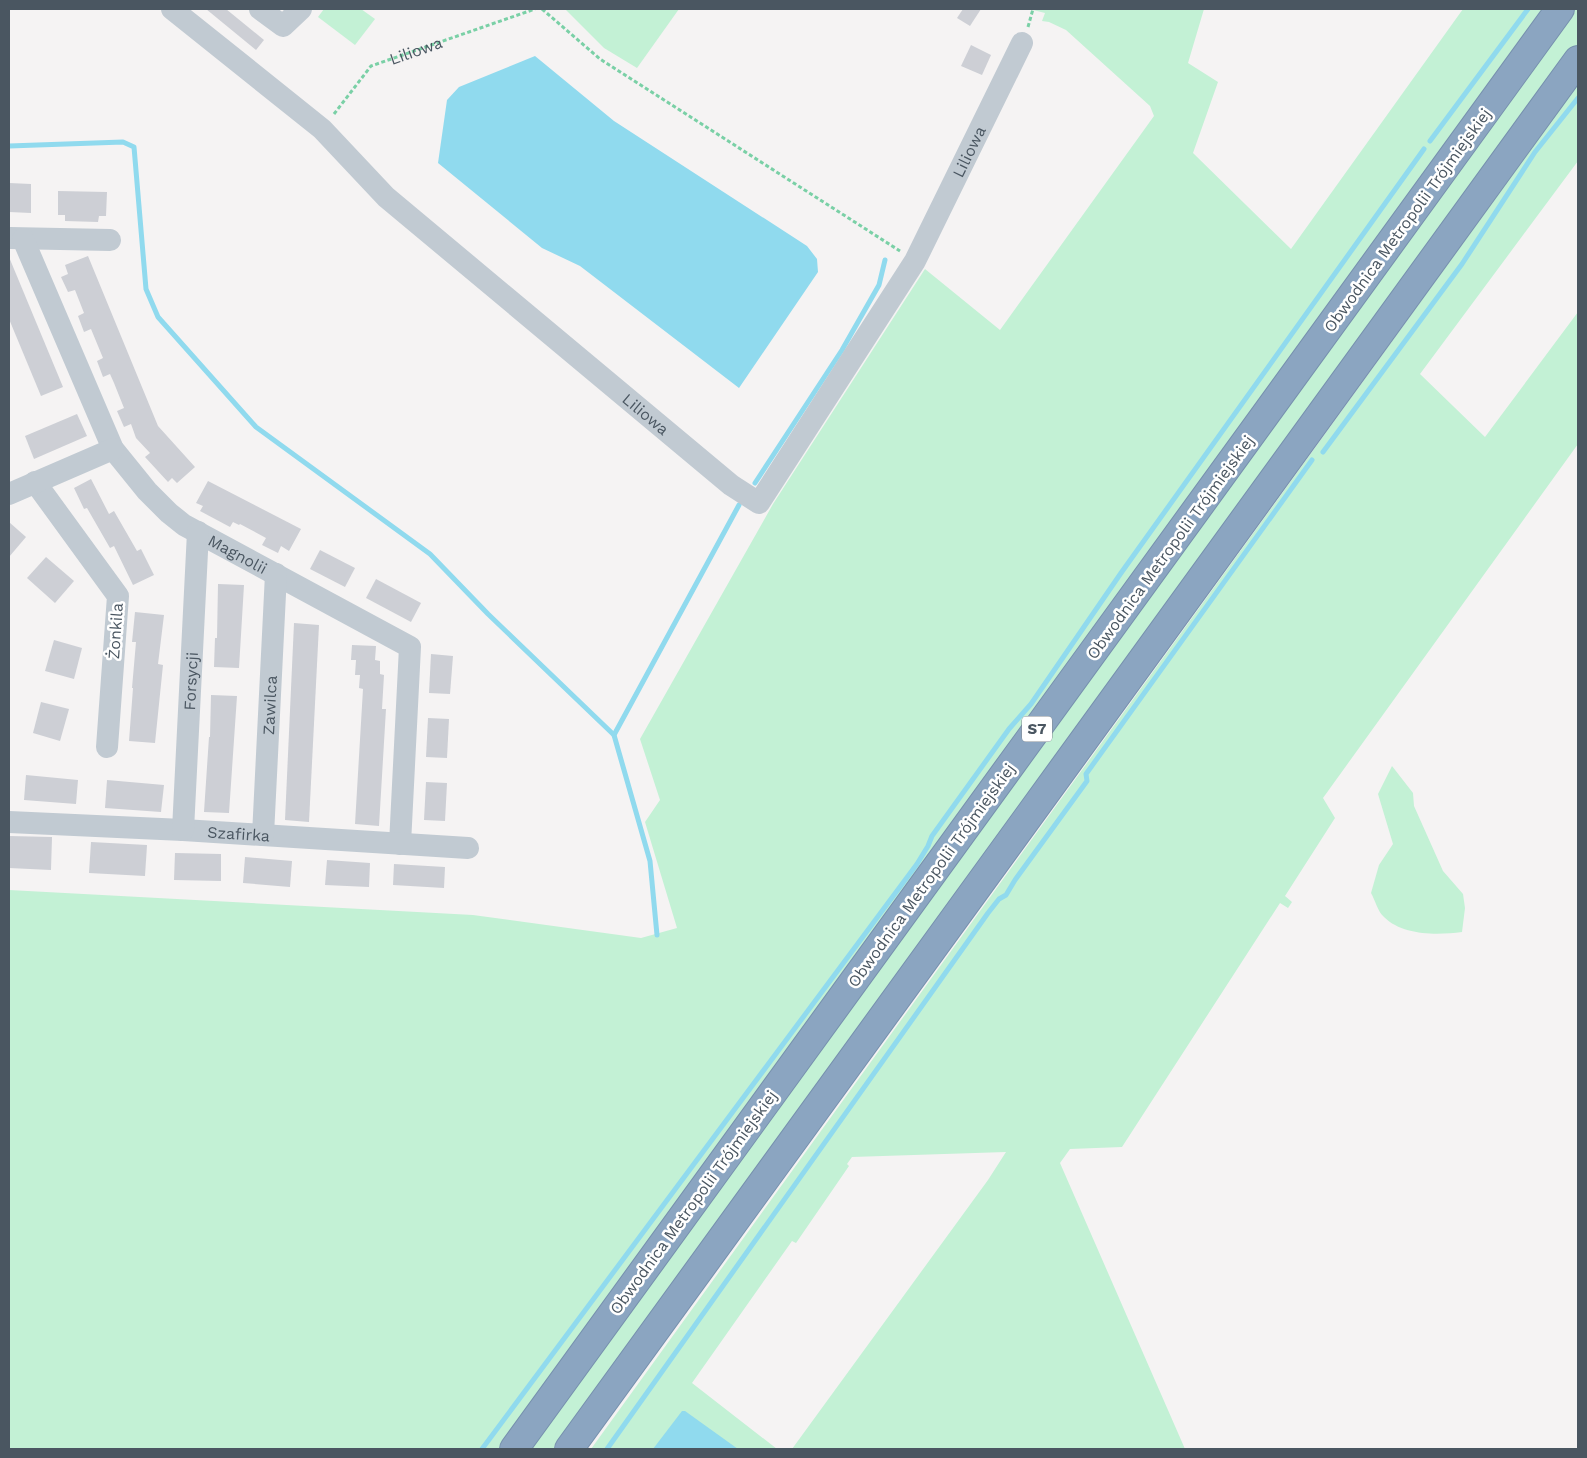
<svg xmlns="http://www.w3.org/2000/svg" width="1587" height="1458" viewBox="0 0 1587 1458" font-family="'Work Sans',sans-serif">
<rect width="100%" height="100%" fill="#f5f3f3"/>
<g fill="#c3f1d5">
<polygon points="324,9 361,9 375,19 355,45 318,17"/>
<polygon points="565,9 679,9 637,68 604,48"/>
<polygon points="1029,9 1204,9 1188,63 1218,82 1193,153 1291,249 1463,9 1542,9 500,1449 9,1449 9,890 473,915 641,938 677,928 645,822 660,800 640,739 773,504 925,269 1000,330 1154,116 1150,106 1066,30 1049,22 1042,21 1045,13"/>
<polygon points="1572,9 1578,9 1578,44 562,1449 530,1449"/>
<polygon points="1578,84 1578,161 1420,374 1485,437 1578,312 1578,444 1323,798 1335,818 1285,896 1292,902 1288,908 1280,903 1122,1147 1070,1149 1060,1163 1185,1449 792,1449 988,1180 1006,1152 852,1157 847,1164 849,1166 796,1243 792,1241 692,1383 777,1449 591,1449"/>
<path d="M1392,766L1413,793L1414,806L1443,871L1463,894L1465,908L1462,932C1438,935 1403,936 1384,917C1378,912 1375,900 1371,893L1379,865L1393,844L1378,794Z"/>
</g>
<g fill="#90daee">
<polygon points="535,56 614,121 807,246 817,259 818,272 739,388 580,266 542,248 438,163 447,100 459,87"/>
<polygon points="682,1411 685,1411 738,1449 653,1449"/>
</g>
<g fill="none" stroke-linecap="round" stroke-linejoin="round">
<g stroke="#90daee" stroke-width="5">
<polyline points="1430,141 1528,9"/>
<polyline points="9,146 123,142 134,147 146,289 158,317 256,427 430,554 488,614 614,735"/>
<polyline points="1323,452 1462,264 1535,152 1578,98"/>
<polyline points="755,483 842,350 879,285 885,260"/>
<polyline points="657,935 650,861 614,735 739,505"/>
<polyline points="482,1449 917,864 928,846 932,836 1009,729 1031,704 1121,573 1424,149"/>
<polyline points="607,1449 988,913 999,899 1006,895 1015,880 1087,781 1086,774 1312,460"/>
</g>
</g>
<g fill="#cdcfd5">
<polygon points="206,9 226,9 264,40 256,50"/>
<polygon points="963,9 981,9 970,26 957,18"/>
<polygon points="971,45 991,55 982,75 961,66"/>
<polygon points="9,183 31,184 31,213 9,212"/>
<polygon points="58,191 107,192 106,216 99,216 98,222 65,221 65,215 58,215"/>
<polygon points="88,256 158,426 195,467 177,483 172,478 168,482 145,457 150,453 136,438 131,424 124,427 117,411 124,408 114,383 110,374 103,377 97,361 103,358 91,329 84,332 78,316 84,313 75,290 68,292 61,277 68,274 65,265"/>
<polygon points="9,257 63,387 41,396 9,319"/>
<polygon points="77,414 87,436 34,459 25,436"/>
<polygon points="91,479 109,514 114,511 137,551 141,549 154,575 133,585 114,546 110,548 87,508 84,509 74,488"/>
<polygon points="208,481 301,529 289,551 281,546 278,553 262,545 266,538 240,524 239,525 233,522 230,527 200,511 203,506 196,503"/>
<polygon points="9,522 26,537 9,557"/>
<polygon points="320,550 355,568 345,587 310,569"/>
<polygon points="46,557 74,581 55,603 27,578"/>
<polygon points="376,579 421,603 411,622 366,598"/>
<polygon points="218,584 244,585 239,668 214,667 215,638 217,638"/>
<polygon points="135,612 164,615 158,664 163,665 155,743 129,741 133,688 132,688 136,642 132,642"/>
<polygon points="294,623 319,625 309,822 285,820"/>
<polygon points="54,640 82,648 74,679 45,671"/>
<polygon points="352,645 376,646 375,660 380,661 380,674 384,675 382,709 386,709 379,826 355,824 363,689 359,688 360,675 355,675 356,660 351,660"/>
<polygon points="431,654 453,656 450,694 429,693"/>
<polygon points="211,695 237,696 229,813 204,812 209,737 210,737"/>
<polygon points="41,702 69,709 60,741 33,733"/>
<polygon points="428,718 449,719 447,758 426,757"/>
<polygon points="26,775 78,780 76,804 24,800"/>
<polygon points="107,780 164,785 161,812 105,808"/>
<polygon points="426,782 447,783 445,821 424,820"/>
<polygon points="9,836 52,837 51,870 9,868"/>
<polygon points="91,842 147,845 145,876 89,873"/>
<polygon points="175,853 221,854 221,881 174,880"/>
<polygon points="245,857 292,861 290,887 243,883"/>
<polygon points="327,860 370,863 369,887 325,885"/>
<polygon points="394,864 445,867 444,888 393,885"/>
</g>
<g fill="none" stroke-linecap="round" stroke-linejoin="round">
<defs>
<g id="highway">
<polyline points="514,1449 1560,9"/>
<polyline points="569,1449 1578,60"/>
</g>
</defs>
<use href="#highway" stroke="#7690ad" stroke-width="30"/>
<g stroke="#7ad0a6" stroke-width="3" stroke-dasharray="4 2.5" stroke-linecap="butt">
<polyline points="542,9 600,59 900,251"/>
<polyline points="1028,27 1033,9"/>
<path id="s1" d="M334,114L371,66L535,9"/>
</g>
<g stroke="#c1cad2" stroke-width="22">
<path id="s2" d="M172,9L322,129L386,197L731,485L759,503L915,261L1022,43"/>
<polyline points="260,9 283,26 301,9"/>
<polyline points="10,238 110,240"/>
<path id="s3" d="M23,239L113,449L147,491L169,513L184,525L410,647L400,844"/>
<polyline points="35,482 118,596 107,747"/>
<polyline points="9,494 113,449"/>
<path id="s4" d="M9,822L183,830L468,848"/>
<path id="s5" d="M183,830L198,532"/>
<path id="s6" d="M263,835L276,574"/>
</g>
<use href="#highway" stroke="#8ba5c1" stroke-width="28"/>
</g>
<g text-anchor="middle" stroke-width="5" stroke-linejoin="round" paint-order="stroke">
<rect fill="#fff" stroke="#808990" stroke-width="1" x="1022" y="716.5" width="30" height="25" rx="4"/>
<g font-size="15" font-weight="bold" fill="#4a5661">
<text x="1037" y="734">S7</text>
</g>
<g font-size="16" fill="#4a5661" stroke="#fff">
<text dy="6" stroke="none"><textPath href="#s1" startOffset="108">Liliowa</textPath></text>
<text dy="6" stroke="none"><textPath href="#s2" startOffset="1178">Liliowa</textPath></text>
<text transform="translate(1407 220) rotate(-54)" y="6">Obwodnica Metropolii Trójmiejskiej</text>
<text dy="6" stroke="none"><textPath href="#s2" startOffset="624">Liliowa</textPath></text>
<text transform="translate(1170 547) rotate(-54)" y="6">Obwodnica Metropolii Trójmiejskiej</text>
<text dy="6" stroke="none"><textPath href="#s3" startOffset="394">Magnolii</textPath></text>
<text transform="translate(115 631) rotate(-86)" y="6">Żonkila</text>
<text dy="6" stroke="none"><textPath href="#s5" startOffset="149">Forsycji</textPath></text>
<text dy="6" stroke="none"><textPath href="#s6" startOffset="130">Zawilca</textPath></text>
<text dy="6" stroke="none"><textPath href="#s4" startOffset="230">Szafirka</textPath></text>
<text transform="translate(931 875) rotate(-54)" y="6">Obwodnica Metropolii Trójmiejskiej</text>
<text transform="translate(693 1202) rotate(-54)" y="6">Obwodnica Metropolii Trójmiejskiej</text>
</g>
</g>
<rect width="1587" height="1458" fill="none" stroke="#4a5661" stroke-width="20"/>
</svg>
